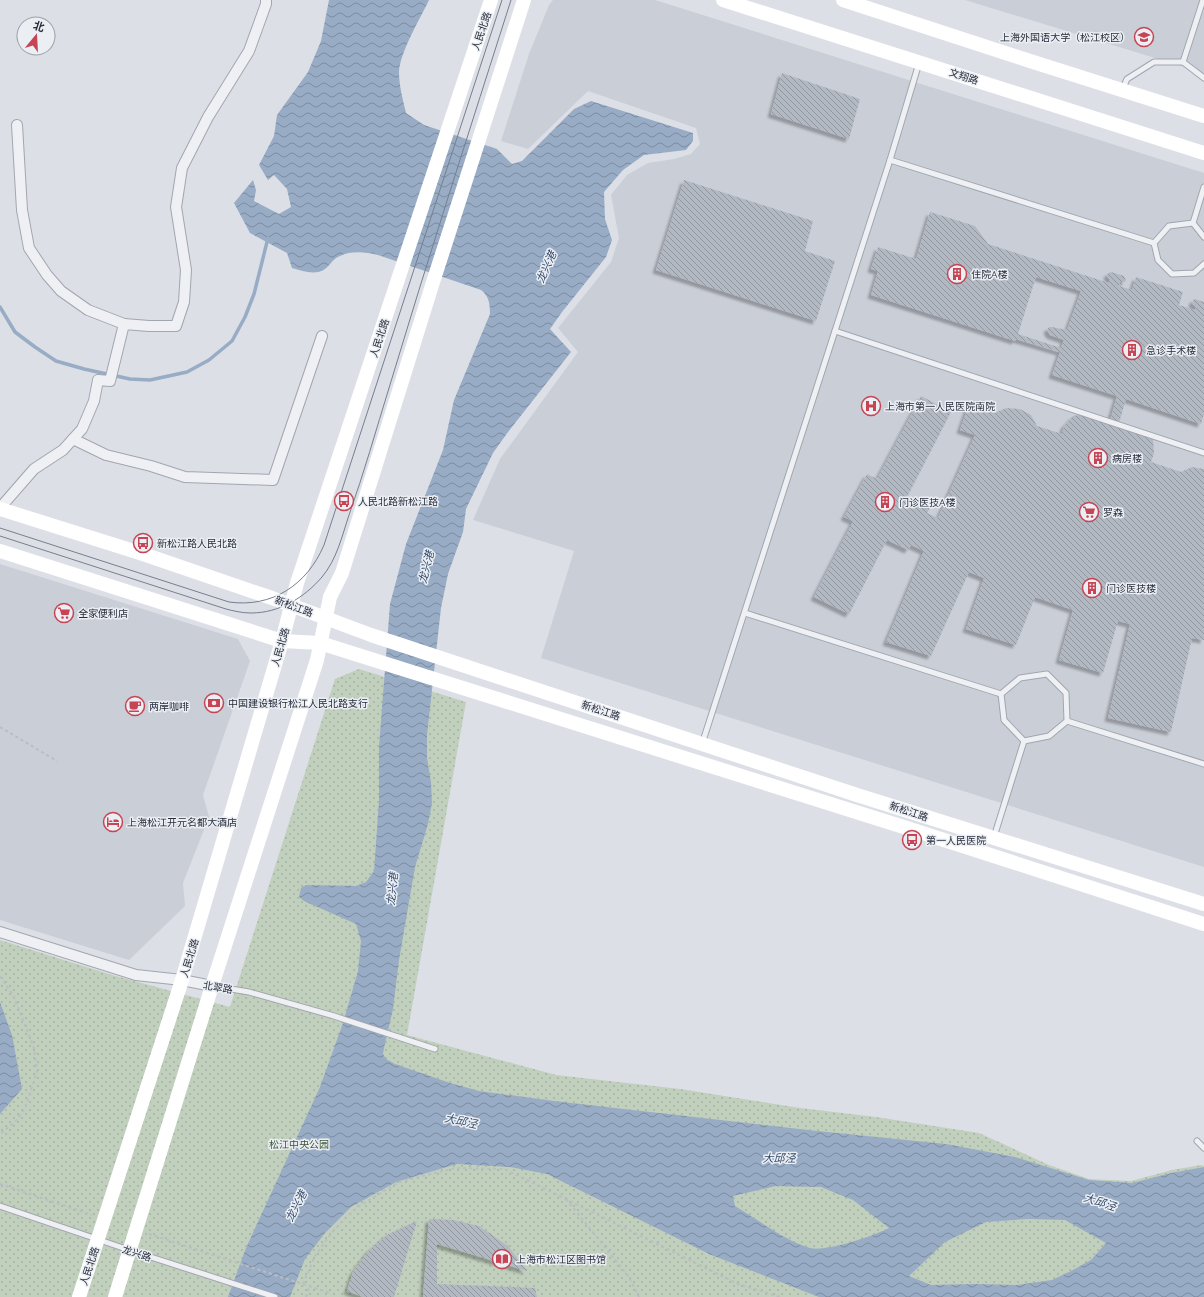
<svg xmlns="http://www.w3.org/2000/svg" width="1204" height="1297" viewBox="0 0 1204 1297" font-family="Quicksand,'Noto Sans SC',sans-serif">
<defs>
<pattern id="park-dots" width="8" height="8" patternUnits="userSpaceOnUse"><rect width="8" height="8" fill="#c1cfbd"/><path d="M2 2h.1M6 6h.1" fill="none" stroke="#a6b2a3" stroke-width="1.8" stroke-linecap="round"/></pattern>
<pattern id="water-waves" width="16" height="10" patternUnits="userSpaceOnUse"><rect width="16" height="10" fill="#98acc5"/><path d="M0 5q4-4 8 0t8 0" fill="none" stroke="#7c8ca1"/></pattern>
<pattern id="building-back-hatch" width="6" height="6" patternUnits="userSpaceOnUse"><rect width="6" height="6" fill="#b3b9c2"/><path d="M-1 5l2 2M0 0l6 6M5-1l2 2" fill="none" stroke="#91979f"/></pattern>
<filter id="shadow"><feDropShadow dx="-3.5" dy="3.5" stdDeviation="1" flood-color="#0004"/></filter>
</defs>
<rect width="100%" height="100%" fill="#dcdfe6"/>
<g fill="#caced7">
<polygon points="553,0 655,0 1204,173 1204,867 541,658 574,551 473,520 500,459 578,352 558,328 611,262 619,238 611,195 627,175 648,163 674,159 691,154 700,144 696,128 588,91 528,149 501,141 529,54 549,5"/>
<polygon points="965,0 1204,0 1204,73"/>
<polygon points="0,564 238,639 250,661 203,795 209,817 183,883 185,906 129,960 0,920"/>
</g>
<polygon fill="url(#park-dots)" points="359,669 466,702 407,1035 556,1075 680,1089 800,1108 876,1117 979,1133 1049,1165 1089,1179 1131,1181 1172,1170 1201,1165 1204,1166 1204,1297 0,1297 0,940 112,975 230,1007 335,679"/>
<g fill="url(#water-waves)" fill-rule="evenodd">
<path d="M329,0H429C420,19 400,52 399,72C399,86 403,100 406,113L424,125L497,149L512,164L522,161L574,109L591,101L693,133V141L686,150L644,155L623,170L604,192L605,219L612,240L606,257L562,312L550,329L571,352L508,432L493,453L466,509L463,532L448,574L441,608L427,735V758L431,782L432,803L428,824L415,867L399,960L393,1009L384,1048L383,1054L386,1059L395,1064L450,1083L479,1091L554,1101L817,1131L946,1144L1015,1157L1089,1180L1132,1183L1171,1173L1204,1167V1297H819L709,1254L547,1174L510,1167L457,1164L396,1182L351,1207L325,1233L305,1259L290,1297H228L246,1248L320,1087L343,1023L358,971L361,941L356,924L304,901L299,897L301,888L306,885L356,886L366,882L374,871L379,801V747L390,604L406,544L443,450L454,400L490,314C490,304 489,296 481,290L378,255C364,252 349,250 336,258C332,261 329,266 325,269C315,276 303,271 292,268L287,253L250,233L234,203L253,180L256,190L254,201L279,214L291,207L287,189L274,175L268,180L259,165L274,136L277,115L308,72L321,41ZM776,1186L821,1187L853,1200L889,1228C873,1236 827,1252 810,1248C785,1241 757,1219 735,1206L733,1196ZM1028,1219L1065,1220L1106,1243L1091,1260L1071,1271L1052,1280L1017,1285L975,1284L931,1285L909,1276L945,1242L986,1222Z"/>
<polygon points="0,1002 12,1035 22,1089 0,1114"/>
</g>
<g fill="none" stroke-linecap="round" stroke-linejoin="round">
<polyline stroke="#98acc5" stroke-width="3.5" points="0,307 15,332 35,347 56,361 84,369 130,379 150,380 187,372 209,360 232,341 245,317 254,294 268,238"/>
</g>
<g fill="url(#building-back-hatch)" fill-rule="evenodd" filter="url(#shadow)">
<polygon points="782,73 860,99 849,139 771,114"/>
<polygon points="684,180 813,221 805,251 835,261 816,321 656,270"/>
<path d="M930,212L975,226L988,244L1109,283L1110,280L1107,276L1108,273L1111,272L1124,276L1126,281L1124,282H1120L1119,286L1132,290L1136,277L1183,292L1179,305L1195,310L1196,307L1192,304L1193,300L1195,299L1204,302V414L1201,424L1126,399L1119,423L1141,429L1153,439L1154,453L1151,462L1181,472L1192,467L1204,469V640L1192,638L1171,732L1108,718L1130,624L1118,621L1103,673L1059,660L1073,610L1035,597L1016,645L966,629L984,578L969,572L931,656L886,642L924,551L911,545L908,550L887,540L849,614L814,597L853,521L844,517L867,474L877,479L921,396L951,412L907,497L930,508L927,513L938,518L975,435L960,430L969,404L995,413L1006,408L1020,409L1031,415L1037,426L1062,434L1064,426L1073,416L1089,413L1110,420L1117,396L1052,375L1060,352L1016,339L1015,341L871,295L878,271L871,269L878,247L916,259ZM1036,277L1081,291L1067,330L1052,327H1049L1047,330L1050,335L1064,340L1061,348L1018,334Z"/>
<polygon points="429,1219 453,1220 479,1226 508,1246 527,1271 437,1244 437,1284 535,1288 537,1297 423,1297"/>
<polygon points="417,1221 394,1297 363,1297 347,1291 353,1272 369,1250 387,1235 408,1225"/>
</g>
<g fill="none" stroke-linecap="round" stroke-linejoin="round">
<defs>
<g id="service">
<polyline points="1183,62 1203,0"/>
<polyline points="1123,88 1127,79 1154,62 1183,62 1204,78"/>
<polyline points="890,160 1154,243"/>
<polyline points="1193,223 1204,187"/>
<polyline points="1204,237 1193,223 1169,226 1154,243 1158,260 1172,274 1194,273 1204,264"/>
<polyline points="835,331 1204,453"/>
<polyline points="745,613 1001,694"/>
<polygon points="1047,674 1066,693 1067,721 1049,736 1024,741 1004,720 1001,694 1020,678"/>
<polyline points="1067,721 1204,764"/>
<polyline points="702,744 890,160 919,63"/>
<polyline points="994,837 1024,741"/>
<polyline points="213,986 249,992 334,1016 435,1049"/>
<polyline points="1197,1141 1204,1148"/>
<polyline points="0,1206 129,1250 275,1297"/>
</g>
<g id="minor">
<polyline points="17,125 22,210 29,248 47,275 61,291 88,310 124,324"/>
<polyline points="73,439 106,455 151,466 185,477 273,480 322,336"/>
<polyline points="0,508 34,469 63,450 82,429 94,401 98,380 110,381 124,324 149,326 176,326 184,302 186,270 176,207 182,168 208,117 249,51 266,4 266,0"/>
<polyline points="0,932 136,975 182,980 212,986"/>
</g>
</defs>
<use href="#service" stroke="#a2a6af" stroke-width="7"/>
<use href="#minor" stroke="#a2a6af" stroke-width="12"/>
<g stroke="#babdc4" stroke-width="2" stroke-dasharray="3 3" stroke-linecap="butt">
<polyline points="0,727 57,761"/>
<polyline points="0,976 13,995 34,1048 37,1072 25,1108 15,1122 0,1134"/>
<polyline points="0,1184 92,1215"/>
<polyline points="566,1199 629,1277 639,1297"/>
<polyline points="149,1234 330,1293"/>
<polyline points="303,1284 315,1256 330,1235 343,1220 359,1206 399,1182 455,1168 504,1169 517,1175 738,1284 781,1297"/>
<polyline points="306,1297 309,1287"/>
</g>
<use href="#service" stroke="#eef0f4" stroke-width="5"/>
<use href="#minor" stroke="#eef0f4" stroke-width="10"/>
<g stroke="#fff" stroke-width="14">
<polyline points="723,0 1204,153"/>
<polyline points="843,0 1030,61 1204,116"/>
<polyline points="0,509 140,553 272,598 371,635 857,795 1204,904"/>
<polyline points="0,551 282,641 320,643 910,829 1204,924"/>
<polyline points="79,1297 182,980 282,641 297,583 491,0"/>
<polyline points="115,1297 212,986 317,660 330,597 342,573 434,279 524,0"/>
</g>
<g stroke="#767f8e" stroke-width="1">
<path d="M0,528L229,602C272,608 307,585 324,545L502,0"/>
<path d="M0,536L226,609C234,611 242,613 251,613C279,613 304,598 322,577C337,559 342,536 349,515C364,473 376,430 389,388C428,258 470,129 511,0"/>
</g>
</g>
<defs>
<symbol id="university-ring" viewBox="-11 -11 22 22"><circle r="9.5" fill="#ebeef3" stroke="#c74455" stroke-width="1.5"/><path d="M0-5L7-2L0 1L-7-2ZM-4 1L0 2.5L4 1V4Q0 6-4 4Z" fill="#c74455"/></symbol>
<symbol id="building-ring" viewBox="-11 -11 22 22"><circle r="9.5" fill="#ebeef3" stroke="#c74455" stroke-width="1.5"/><path d="M-4-6H4V6H1V3H-1V6H-4ZM-2.5-4.3h1.7v1.8h-1.7ZM.8-4.3h1.7v1.8H.8ZM-2.5-1h1.7V.8h-1.7ZM.8-1h1.7V.8H.8Z" fill="#c74455"/></symbol>
<symbol id="hospital-ring" viewBox="-11 -11 22 22"><circle r="9.5" fill="#ebeef3" stroke="#c74455" stroke-width="1.5"/><path d="M-5-5h3v3.5h4V-5h3V5h-3V1.5h-4V5h-3Z" fill="#c74455"/></symbol>
<symbol id="bus-ring" viewBox="-11 -11 22 22"><circle r="9.5" fill="#ebeef3" stroke="#c74455" stroke-width="1.5"/><path d="M-5-6H5V4H4V6H2V4H-2V6H-4V4H-5ZM-3.5-4V0h7V-4ZM-3.5 1.2v1.5H-2V1.2ZM2 1.2v1.5H3.5V1.2Z" fill="#c74455"/></symbol>
<symbol id="supermarket-ring" viewBox="-11 -11 22 22"><circle r="9.5" fill="#ebeef3" stroke="#c74455" stroke-width="1.5"/><path d="M-6-5.5h2.5l.6 2H6L4.5 2H-2.5L-4.4-4H-6ZM-1.5 3.2a1.3 1.3 0 1 0 .1 0ZM3 3.2a1.3 1.3 0 1 0 .1 0Z" fill="#c74455"/></symbol>
<symbol id="bank-ring" viewBox="-11 -11 22 22"><circle r="9.5" fill="#ebeef3" stroke="#c74455" stroke-width="1.5"/><path d="M-6-4H6V4H-6ZM0-2.3a2.3 2.3 0 1 0 0 4.6a2.3 2.3 0 1 0 0-4.6Z" fill="#c74455"/></symbol>
<symbol id="cafe-ring" viewBox="-11 -11 22 22"><circle r="9.5" fill="#ebeef3" stroke="#c74455" stroke-width="1.5"/><path d="M-5.5-4.5H6V0H3Q3 3.5 0 3.5H-2.5Q-5.5 3.5-5.5 0ZM3-3.2v2h1.7v-2ZM-6 4.5H4V6H-6Z" fill="#c74455"/></symbol>
<symbol id="hotel-ring" viewBox="-11 -11 22 22"><circle r="9.5" fill="#ebeef3" stroke="#c74455" stroke-width="1.5"/><path d="M-6-4.5h1.5V1H6V5H4.5V3h-9V5H-6ZM-4 0a1.8 1.8 0 1 1 3.6 0ZM.5 0V-2.5h3Q6-2.5 6 0Z" fill="#c74455"/></symbol>
<symbol id="library-ring" viewBox="-11 -11 22 22"><circle r="9.5" fill="#ebeef3" stroke="#c74455" stroke-width="1.5"/><path d="M-6-4Q-3-5.5-.7-3.5V5Q-3 3-6 4ZM6-4Q3-5.5 .7-3.5V5Q3 3 6 4Z" fill="#c74455"/></symbol>
</defs>
<g fill-rule="evenodd">
<use href="#university-ring" x="1133" y="26" width="22" height="22"/>
<use href="#building-ring" x="946" y="263" width="22" height="22"/>
<use href="#building-ring" x="1121" y="339" width="22" height="22"/>
<use href="#hospital-ring" x="860" y="395" width="22" height="22"/>
<use href="#building-ring" x="1087" y="447" width="22" height="22"/>
<use href="#bus-ring" x="333" y="490" width="22" height="22"/>
<use href="#building-ring" x="874" y="491" width="22" height="22"/>
<use href="#supermarket-ring" x="1078" y="501" width="22" height="22"/>
<use href="#bus-ring" x="132" y="532" width="22" height="22"/>
<use href="#building-ring" x="1081" y="577" width="22" height="22"/>
<use href="#supermarket-ring" x="53" y="602" width="22" height="22"/>
<use href="#bank-ring" x="203" y="692" width="22" height="22"/>
<use href="#cafe-ring" x="124" y="695" width="22" height="22"/>
<use href="#hotel-ring" x="102" y="811" width="22" height="22"/>
<use href="#bus-ring" x="901" y="829" width="22" height="22"/>
<use href="#library-ring" x="491" y="1248" width="22" height="22"/>
</g>
<g text-anchor="middle" stroke-width="3" stroke-linejoin="round" paint-order="stroke">
<g font-size="10" fill="#262d3b" stroke="#ebeef3">
<text transform="translate(481 31) rotate(-71)" y="4">人民北路</text>
<text transform="translate(964 76) rotate(18)" y="4">文翔路</text>
<text transform="translate(379 338) rotate(-72)" y="4">人民北路</text>
<text transform="translate(294 606) rotate(21)" y="4">新松江路</text>
<text transform="translate(280 647) rotate(-74)" y="4">人民北路</text>
<text transform="translate(601 710) rotate(18)" y="4">新松江路</text>
<text transform="translate(909 811) rotate(18)" y="4">新松江路</text>
<text transform="translate(189 958) rotate(-73)" y="4">人民北路</text>
<text transform="translate(218 987) rotate(9)" y="4">北翠路</text>
<text transform="translate(137 1253) rotate(18)" y="4">龙兴路</text>
<text transform="translate(89 1266) rotate(-72)" y="4">人民北路</text>
</g>
<g font-size="10" fill="#262d3b" stroke="#ebeef3" text-anchor="start">
<text x="1130" y="41" text-anchor="end">上海外国语大学（松江校区）</text>
<text x="971" y="278">住院A楼</text>
<text x="1146" y="354">急诊手术楼</text>
<text x="885" y="410">上海市第一人民医院南院</text>
<text x="1112" y="462">病房楼</text>
<text x="358" y="505">人民北路新松江路</text>
<text x="899" y="506">门诊医技A楼</text>
<text x="1103" y="516">罗森</text>
<text x="157" y="547">新松江路人民北路</text>
<text x="1106" y="592">门诊医技楼</text>
<text x="78" y="617">全家便利店</text>
<text x="228" y="707">中国建设银行松江人民北路支行</text>
<text x="149" y="710">两岸咖啡</text>
<text x="127" y="826">上海松江开元名都大酒店</text>
<text x="926" y="844">第一人民医院</text>
<text x="516" y="1263">上海市松江区图书馆</text>
</g>
<g font-size="10" fill="#3a5634" stroke="#ebeef3">
<text x="299" y="1148">松江中央公园</text>
</g>
<g font-size="11" font-style="italic" fill="#334b6d" stroke="#ebeef3">
<text transform="translate(546 267) rotate(-66)" y="4">龙兴港</text>
<text transform="translate(426 567) rotate(-76)" y="4">龙兴港</text>
<text transform="translate(392 889) rotate(-84)" y="4">龙兴港</text>
<text transform="translate(461 1121) rotate(12)" y="4">大邱泾</text>
<text x="779" y="1162">大邱泾</text>
<text transform="translate(1100 1202) rotate(18)" y="4">大邱泾</text>
<text transform="translate(296 1206) rotate(-63)" y="4">龙兴港</text>
</g>
</g>
<g transform="translate(36 36) rotate(18)"><circle r="19" fill="#ebeef3" stroke="#9ca1a9"/>
<path d="M0-3L7 15L0 10L-7 15Z" fill="#c74455"/>
<text y="-6" font-size="11" font-weight="bold" text-anchor="middle" fill="#262d3b">北</text>
</g>
</svg>
